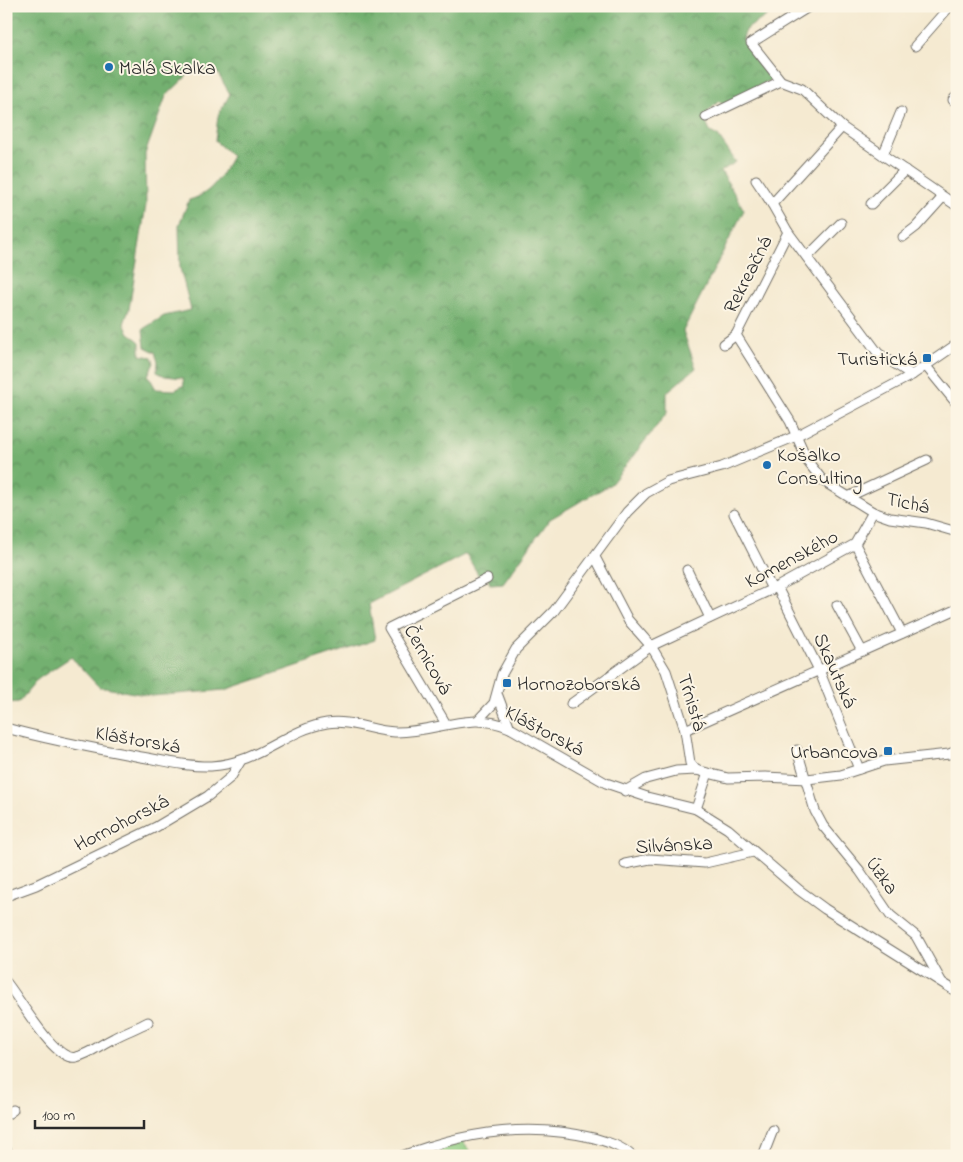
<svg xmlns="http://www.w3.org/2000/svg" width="963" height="1162" viewBox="0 0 963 1162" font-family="'Indie Flower',sans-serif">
<defs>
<pattern id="forest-crowns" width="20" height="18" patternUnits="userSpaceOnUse" patternTransform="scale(1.25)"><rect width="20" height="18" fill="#73b070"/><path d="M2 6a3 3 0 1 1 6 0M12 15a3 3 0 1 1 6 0" fill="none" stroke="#5f8f5c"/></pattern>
</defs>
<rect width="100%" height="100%" fill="#fcf5e5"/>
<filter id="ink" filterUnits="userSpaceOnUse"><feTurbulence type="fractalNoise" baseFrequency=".02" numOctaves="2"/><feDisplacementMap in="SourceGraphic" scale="10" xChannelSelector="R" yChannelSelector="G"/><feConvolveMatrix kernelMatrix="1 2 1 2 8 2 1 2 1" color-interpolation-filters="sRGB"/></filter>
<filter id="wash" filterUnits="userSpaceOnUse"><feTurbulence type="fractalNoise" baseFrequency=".0096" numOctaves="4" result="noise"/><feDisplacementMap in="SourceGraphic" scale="20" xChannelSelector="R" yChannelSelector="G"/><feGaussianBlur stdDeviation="1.12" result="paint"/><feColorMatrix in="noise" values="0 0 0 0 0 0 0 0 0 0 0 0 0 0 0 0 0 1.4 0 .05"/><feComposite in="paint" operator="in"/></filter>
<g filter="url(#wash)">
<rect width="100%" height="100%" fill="#f5ead1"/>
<polygon fill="#8fcc82" stroke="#5d7c56" points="462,1140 473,1156 419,1156"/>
<path fill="url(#forest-crowns)" stroke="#4f6e4e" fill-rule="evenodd" d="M6,6H782L745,30L743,39L772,79L724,106L719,101L704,116L710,132L718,136L736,162L721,171L744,210L683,331L696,368L667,392V413L611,484L550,519L503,583L490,584L486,575L479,576L466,554L369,604L375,640L225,690L152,696L99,687L71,657L38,679L19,702L6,703ZM194,69L217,72L230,94L218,116L215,141L232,156C221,176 212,194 189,200L179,225L180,268L191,310L164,316L143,329L145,347L155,352L158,362L157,372L165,376L183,378L184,385L175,390L156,389L148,375L154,363L152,357L140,355V342L129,333L124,324L129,309L146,205L145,154L166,96Z"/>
</g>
<g filter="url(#ink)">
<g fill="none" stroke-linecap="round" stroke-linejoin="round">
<defs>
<g id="minor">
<polyline points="810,6 751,43 781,81 802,89 842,127 957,206"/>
<polyline points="915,46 950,6"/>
<polyline points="953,100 957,96"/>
<polyline points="706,117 781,81"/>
<polyline points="842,127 772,204 788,232 878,353 912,375"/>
<polyline points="883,155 901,112"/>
<polyline points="756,180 772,204"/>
<polyline points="871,204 905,170"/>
<polyline points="788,232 736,335 790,421 808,462 823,481 873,512 890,518 926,523 957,532"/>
<polyline points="903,237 916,227 943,197"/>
<polyline points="807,257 841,223"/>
<polyline points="724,344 736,335"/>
<polyline points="925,365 957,404"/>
<polyline points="850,496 927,460"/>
<polyline points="734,514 772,589"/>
<polyline points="855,544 902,633"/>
<polyline points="595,557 628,620 651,646 666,671 685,730 690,763 696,770"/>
<polyline points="687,570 710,618"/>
<polyline points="777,587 819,670 859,769"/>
<polyline points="837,605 862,651"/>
<polyline points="498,696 510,728"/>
<polyline points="571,704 651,646 777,587 855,544 873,512"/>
<polyline points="478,720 494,703 502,674 516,649 554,611 627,512 646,493 668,481 722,467 796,436 912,375 957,344"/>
<polyline points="446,724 389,628 487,579"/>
<path d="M6,728C49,740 92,748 136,756C161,760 186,767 211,766C260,763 285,730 327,723C349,719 372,731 395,732C436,733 468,710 510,728L606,783L647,797L696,809L728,829L799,890L825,909L957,992"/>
<polyline points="685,730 957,609"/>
<polyline points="797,750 815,811 823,826 860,871 890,915 916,936 941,981"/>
<polyline points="625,791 646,779 676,771 696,770 728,778 765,777 807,779 841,775 884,761 949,754 957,751"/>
<polyline points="696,809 708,773"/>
<polyline points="625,864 650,859 705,863 753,852"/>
<polyline points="6,896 36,885 156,827 208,796 231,777 240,762"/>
<path d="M6,982C19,997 55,1063 76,1057C90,1054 101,1044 114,1038C125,1032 137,1028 148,1022"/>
<polyline points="6,1115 13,1110"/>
<polyline points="6,1149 10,1156"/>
<path d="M402,1156C464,1132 530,1122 594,1138C608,1142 621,1146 632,1156"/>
<polyline points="763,1156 773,1130"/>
</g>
</defs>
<use href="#minor" stroke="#726e65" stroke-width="11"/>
<use href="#minor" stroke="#fff" stroke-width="9"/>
</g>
</g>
<g fill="#1f6fb2" stroke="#fcf5e5" stroke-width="2">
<circle cx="109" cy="67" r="5"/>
<rect x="922" y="353" width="10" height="10" rx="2.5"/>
<circle cx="767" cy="465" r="5"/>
<rect x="502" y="678" width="10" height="10" rx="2.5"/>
<rect x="883" y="746" width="10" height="10" rx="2.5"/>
</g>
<g text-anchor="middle" stroke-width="4" stroke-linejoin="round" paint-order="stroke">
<g font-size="20" fill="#2b2b2b" stroke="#fcf5e5" text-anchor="start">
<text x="119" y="74">Malá Skalka</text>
<text x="917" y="365" text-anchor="end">Turistická</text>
<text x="777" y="461">Košalko<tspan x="777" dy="23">Consulting</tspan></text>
<text x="517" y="690">Hornozoborská</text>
<text x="878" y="758" text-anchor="end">Urbancova</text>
</g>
<g font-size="20" fill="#2b2b2b" stroke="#fcf5e5">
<text transform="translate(747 274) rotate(-63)" y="7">Rekreačná</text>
<text transform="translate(908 502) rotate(12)" y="7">Tichá</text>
<text transform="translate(791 558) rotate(-28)" y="7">Komenského</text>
<text transform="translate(429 659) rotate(60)" y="7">Černicová</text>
<text transform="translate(836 670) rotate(66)" y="7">Skautská</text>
<text transform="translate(693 702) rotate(73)" y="7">Tŕnistá</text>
<text transform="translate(545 730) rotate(28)" y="7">Kláštorská</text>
<text transform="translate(138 739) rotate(10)" y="7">Kláštorská</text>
<text transform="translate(121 822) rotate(-27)" y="7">Hornohorská</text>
<text transform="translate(674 844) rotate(-3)" y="7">Silvánska</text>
<text transform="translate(883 875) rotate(55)" y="7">Úzka</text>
</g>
</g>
<rect width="963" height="1162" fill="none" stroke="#fcf5e5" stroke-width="25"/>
<path d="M35 1120v8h109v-8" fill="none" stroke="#2b2b2b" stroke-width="2.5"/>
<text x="42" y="1120" font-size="15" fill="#2b2b2b" stroke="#fcf5e5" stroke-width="4" paint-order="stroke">100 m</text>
</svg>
